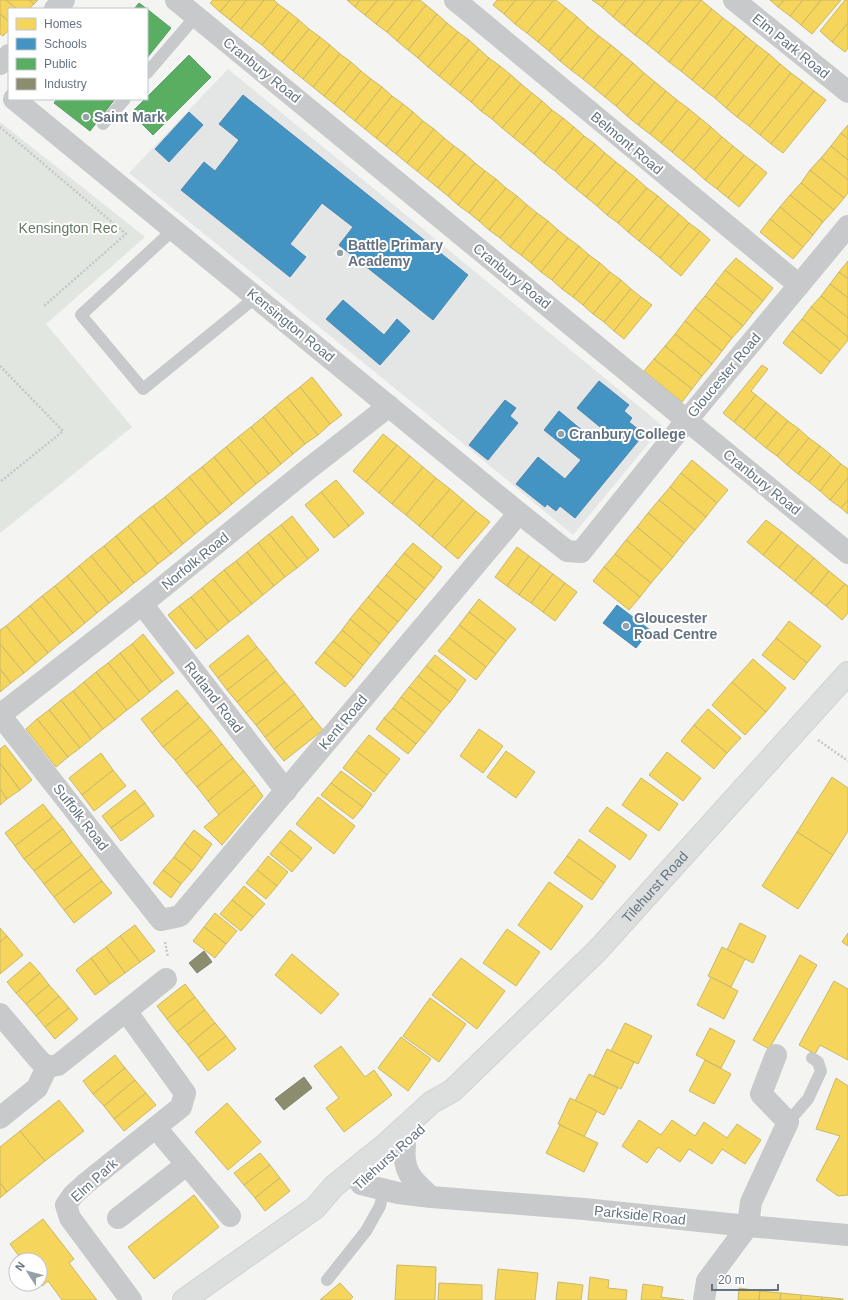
<svg xmlns="http://www.w3.org/2000/svg" width="848" height="1300" viewBox="0 0 848 1300" font-family="Arial,sans-serif">
<rect width="100%" height="100%" fill="#f4f4f2"/>
<polygon fill="#e4e6e5" points="228,69 663,426 573,535 460,441 129,173"/>
<polygon fill="#e2e6e0" points="0,122 145,237 46,324 132,427 0,533"/>
<g fill="#f6d55c" stroke="#cab867">
<polygon points="0,0 6,0 17,9 9,9 9,22 0,14"/>
<polygon points="6,0 29,0 34,4 29,9 17,9"/>
<polygon points="29,0 38,0 34,4"/>
<polygon points="213,0 230,0 220,12 210,3"/>
<polygon points="230,0 247,0 230,20 220,12"/>
<polygon points="247,0 264,0 241,29 230,20"/>
<polygon points="264,0 274,0 278,4 251,37 241,29"/>
<polygon points="347,0 360,0 355,7"/>
<polygon points="360,0 378,0 365,15 355,7"/>
<polygon points="378,0 396,0 376,24 365,15"/>
<polygon points="396,0 413,0 387,32 376,24"/>
<polygon points="413,0 420,0 426,5 397,41 387,32"/>
<polygon points="497,0 516,0 504,14 493,5"/>
<polygon points="516,0 535,0 515,24 504,14"/>
<polygon points="535,0 554,0 527,33 515,24"/>
<polygon points="554,0 556,0 566,8 538,42 527,33"/>
<polygon points="592,0 608,0 602,7"/>
<polygon points="608,0 626,0 613,17 602,7"/>
<polygon points="626,0 645,0 624,26 613,17"/>
<polygon points="645,0 663,0 635,35 624,26"/>
<polygon points="663,0 682,0 647,44 635,35"/>
<polygon points="682,0 701,0 658,53 647,44"/>
<polygon points="701,0 712,9 669,62 658,53"/>
<polygon points="770,0 784,0 778,7"/>
<polygon points="784,0 803,0 790,16 778,7"/>
<polygon points="803,0 821,0 801,25 790,16"/>
<polygon points="821,0 841,0 812,34 801,25"/>
<polygon points="845,0 848,0 848,23 832,42 820,31"/>
<polygon points="278,4 289,12 262,45 251,37"/>
<polygon points="426,5 437,14 408,50 397,41"/>
<polygon points="566,8 577,17 549,51 538,42"/>
<polygon points="712,9 723,18 681,71 669,62"/>
<polygon points="289,12 299,20 272,54 262,45"/>
<polygon points="0,14 9,22 9,30 3,36 0,34"/>
<polygon points="437,14 447,23 418,58 408,50"/>
<polygon points="577,17 588,27 560,61 549,51"/>
<polygon points="723,18 735,27 692,80 681,71"/>
<polygon points="299,20 309,29 282,62 272,54"/>
<polygon points="447,23 458,32 428,67 418,58"/>
<polygon points="848,23 848,48 845,52 832,42"/>
<polygon points="588,27 599,36 571,70 560,61"/>
<polygon points="735,27 746,36 703,89 692,80"/>
<polygon points="309,29 320,37 293,71 282,62"/>
<polygon points="458,32 469,40 439,76 428,67"/>
<polygon points="599,36 611,45 583,79 571,70"/>
<polygon points="746,36 757,45 715,98 703,89"/>
<polygon points="320,37 330,45 303,79 293,71"/>
<polygon points="469,40 479,49 450,85 439,76"/>
<polygon points="330,45 340,54 313,87 303,79"/>
<polygon points="611,45 622,54 594,88 583,79"/>
<polygon points="757,45 769,54 726,108 715,98"/>
<polygon points="479,49 489,58 460,93 450,85"/>
<polygon points="340,54 351,62 324,96 313,87"/>
<polygon points="622,54 633,63 605,97 594,88"/>
<polygon points="769,54 780,64 737,117 726,108"/>
<polygon points="489,58 500,66 471,102 460,93"/>
<polygon points="351,62 361,71 334,104 324,96"/>
<polygon points="633,63 644,73 616,106 605,97"/>
<polygon points="780,64 791,73 749,126 737,117"/>
<polygon points="500,66 511,75 481,111 471,102"/>
<polygon points="361,71 371,79 344,112 334,104"/>
<polygon points="644,73 655,82 627,116 616,106"/>
<polygon points="791,73 803,82 760,135 749,126"/>
<polygon points="511,75 521,84 492,119 481,111"/>
<polygon points="371,79 382,87 355,121 344,112"/>
<polygon points="655,82 666,91 638,125 627,116"/>
<polygon points="803,82 814,91 771,144 760,135"/>
<polygon points="521,84 532,93 502,128 492,119"/>
<polygon points="382,87 392,96 365,129 355,121"/>
<polygon points="666,91 677,100 650,134 638,125"/>
<polygon points="814,91 826,100 783,153 771,144"/>
<polygon points="532,93 542,101 513,137 502,128"/>
<polygon points="392,96 403,104 376,138 365,129"/>
<polygon points="677,100 689,109 661,143 650,134"/>
<polygon points="542,101 552,110 523,145 513,137"/>
<polygon points="403,104 413,112 386,146 376,138"/>
<polygon points="689,109 700,118 672,152 661,143"/>
<polygon points="552,110 563,118 534,154 523,145"/>
<polygon points="413,112 423,121 396,154 386,146"/>
<polygon points="563,118 574,127 544,163 534,154"/>
<polygon points="700,118 711,127 683,161 672,152"/>
<polygon points="423,121 434,129 407,163 396,154"/>
<polygon points="848,125 848,139 841,133"/>
<polygon points="574,127 584,136 555,171 544,163"/>
<polygon points="711,127 722,137 694,170 683,161"/>
<polygon points="434,129 444,138 417,171 407,163"/>
<polygon points="841,133 848,139 848,160 831,146"/>
<polygon points="584,136 595,144 565,180 555,171"/>
<polygon points="722,137 733,146 705,180 694,170"/>
<polygon points="444,138 454,146 427,179 417,171"/>
<polygon points="595,144 605,153 576,189 565,180"/>
<polygon points="454,146 465,154 438,188 427,179"/>
<polygon points="733,146 744,155 717,189 705,180"/>
<polygon points="831,146 848,160 848,180 821,158"/>
<polygon points="605,153 616,162 586,197 576,189"/>
<polygon points="465,154 475,163 448,196 438,188"/>
<polygon points="744,155 756,164 728,198 717,189"/>
<polygon points="821,158 848,180 848,193 844,198 810,170"/>
<polygon points="616,162 626,170 597,206 586,197"/>
<polygon points="475,163 485,171 458,205 448,196"/>
<polygon points="756,164 767,173 739,207 728,198"/>
<polygon points="626,170 637,179 607,215 597,206"/>
<polygon points="810,170 844,198 834,210 801,183"/>
<polygon points="485,171 496,179 469,213 458,205"/>
<polygon points="496,179 506,188 479,221 469,213"/>
<polygon points="637,179 647,188 618,223 607,215"/>
<polygon points="801,183 834,210 823,222 790,195"/>
<polygon points="506,188 517,196 489,230 479,221"/>
<polygon points="647,188 658,196 628,232 618,223"/>
<polygon points="790,195 823,222 813,235 780,207"/>
<polygon points="517,196 527,205 500,238 489,230"/>
<polygon points="658,196 668,205 639,241 628,232"/>
<polygon points="527,205 537,213 510,247 500,238"/>
<polygon points="668,205 679,214 649,249 639,241"/>
<polygon points="780,207 813,235 803,247 770,219"/>
<polygon points="537,213 548,221 521,255 510,247"/>
<polygon points="679,214 689,223 660,258 649,249"/>
<polygon points="770,219 803,247 793,259 760,232"/>
<polygon points="548,221 558,230 531,263 521,255"/>
<polygon points="689,223 700,231 670,267 660,258"/>
<polygon points="558,230 568,238 541,272 531,263"/>
<polygon points="700,231 710,240 681,276 670,267"/>
<polygon points="568,238 579,246 552,280 541,272"/>
<polygon points="579,246 589,255 562,289 552,280"/>
<polygon points="589,255 600,263 573,297 562,289"/>
<polygon points="736,258 773,288 763,301 725,270"/>
<polygon points="848,261 848,279 839,272"/>
<polygon points="600,263 610,272 583,305 573,297"/>
<polygon points="725,270 763,301 753,313 715,283"/>
<polygon points="610,272 621,280 593,314 583,305"/>
<polygon points="839,272 848,279 848,298 830,284"/>
<polygon points="621,280 631,289 604,322 593,314"/>
<polygon points="715,283 753,313 743,326 705,296"/>
<polygon points="830,284 848,298 848,318 821,296"/>
<polygon points="631,289 641,297 614,331 604,322"/>
<polygon points="705,296 743,326 732,338 695,308"/>
<polygon points="821,296 848,318 848,337 811,307"/>
<polygon points="641,297 652,305 624,339 614,331"/>
<polygon points="811,307 848,337 848,340 840,350 802,319"/>
<polygon points="695,308 732,338 722,351 685,321"/>
<polygon points="802,319 840,350 830,362 792,331"/>
<polygon points="685,321 722,351 712,364 675,334"/>
<polygon points="792,331 830,362 821,374 783,343"/>
<polygon points="675,334 712,364 702,376 665,346"/>
<polygon points="665,346 702,376 692,389 654,359"/>
<polygon points="654,359 692,389 682,402 644,371"/>
<polygon points="762,365 768,369 751,391 756,395 734,422 723,413"/>
<polygon points="312,377 342,415 330,424 300,387"/>
<polygon points="300,387 330,424 318,435 287,397"/>
<polygon points="756,395 766,403 744,430 734,422"/>
<polygon points="287,397 318,435 305,444 275,407"/>
<polygon points="766,403 777,412 755,439 744,430"/>
<polygon points="275,407 305,444 293,454 263,417"/>
<polygon points="777,412 788,421 766,448 755,439"/>
<polygon points="263,417 293,454 281,464 251,427"/>
<polygon points="788,421 799,429 777,456 766,448"/>
<polygon points="251,427 281,464 269,474 238,437"/>
<polygon points="799,429 809,438 787,465 777,456"/>
<polygon points="383,434 397,445 366,482 353,471"/>
<polygon points="238,437 269,474 256,484 226,447"/>
<polygon points="809,438 820,446 798,474 787,465"/>
<polygon points="397,445 410,456 379,493 366,482"/>
<polygon points="820,446 831,455 809,482 798,474"/>
<polygon points="226,447 256,484 244,494 214,457"/>
<polygon points="831,455 841,464 820,491 809,482"/>
<polygon points="410,456 423,467 392,504 379,493"/>
<polygon points="214,457 244,494 232,504 202,467"/>
<polygon points="692,460 728,490 717,503 681,473"/>
<polygon points="841,464 848,469 848,478 830,500 820,491"/>
<polygon points="202,467 232,504 220,514 189,477"/>
<polygon points="423,467 436,478 406,515 392,504"/>
<polygon points="681,473 717,503 706,517 670,487"/>
<polygon points="189,477 220,514 207,524 177,487"/>
<polygon points="436,478 450,489 419,526 406,515"/>
<polygon points="848,478 848,500 841,508 830,500"/>
<polygon points="336,480 364,513 349,526 321,492"/>
<polygon points="177,487 207,524 195,534 165,497"/>
<polygon points="670,487 706,517 695,530 659,500"/>
<polygon points="450,489 463,500 432,537 419,526"/>
<polygon points="321,492 349,526 334,538 305,505"/>
<polygon points="165,497 195,534 183,544 153,506"/>
<polygon points="463,500 476,511 445,548 432,537"/>
<polygon points="659,500 695,530 684,543 648,513"/>
<polygon points="848,500 848,514 841,508"/>
<polygon points="153,506 183,544 171,554 140,516"/>
<polygon points="476,511 490,522 458,559 445,548"/>
<polygon points="648,513 684,543 673,557 637,527"/>
<polygon points="140,516 171,554 158,564 128,526"/>
<polygon points="292,516 319,550 308,559 281,525"/>
<polygon points="766,520 782,532 763,555 747,542"/>
<polygon points="281,525 308,559 297,568 269,534"/>
<polygon points="128,526 158,564 146,574 116,536"/>
<polygon points="637,527 673,557 662,570 626,540"/>
<polygon points="782,532 798,545 779,568 763,555"/>
<polygon points="269,534 297,568 285,577 258,543"/>
<polygon points="116,536 146,574 134,583 104,546"/>
<polygon points="626,540 662,570 651,583 615,554"/>
<polygon points="258,543 285,577 274,586 247,552"/>
<polygon points="413,543 442,567 434,578 404,553"/>
<polygon points="798,545 814,558 795,581 779,568"/>
<polygon points="104,546 134,583 122,593 91,556"/>
<polygon points="517,547 529,556 507,586 495,577"/>
<polygon points="247,552 274,586 263,595 236,561"/>
<polygon points="404,553 434,578 425,589 395,564"/>
<polygon points="615,554 651,583 640,597 604,567"/>
<polygon points="91,556 122,593 109,603 79,566"/>
<polygon points="529,556 541,565 519,595 507,586"/>
<polygon points="814,558 829,571 811,594 795,581"/>
<polygon points="236,561 263,595 252,604 224,570"/>
<polygon points="395,564 425,589 416,600 386,575"/>
<polygon points="541,565 553,574 531,603 519,595"/>
<polygon points="79,566 109,603 97,613 67,576"/>
<polygon points="604,567 640,597 629,610 593,581"/>
<polygon points="224,570 252,604 241,613 213,579"/>
<polygon points="829,571 845,584 826,606 811,594"/>
<polygon points="553,574 565,583 543,612 531,603"/>
<polygon points="386,575 416,600 407,611 377,586"/>
<polygon points="67,576 97,613 85,623 55,586"/>
<polygon points="213,579 241,613 229,622 202,588"/>
<polygon points="565,583 577,592 555,621 543,612"/>
<polygon points="845,584 848,586 848,613 842,620 826,606"/>
<polygon points="55,586 85,623 73,633 42,596"/>
<polygon points="377,586 407,611 398,622 368,597"/>
<polygon points="202,588 229,622 218,631 191,597"/>
<polygon points="42,596 73,633 60,643 30,606"/>
<polygon points="191,597 218,631 207,640 179,606"/>
<polygon points="368,597 398,622 389,633 359,608"/>
<polygon points="479,599 516,629 506,641 469,612"/>
<polygon points="30,606 60,643 48,653 18,616"/>
<polygon points="179,606 207,640 196,649 168,615"/>
<polygon points="359,608 389,633 380,644 350,619"/>
<polygon points="469,612 506,641 496,654 459,625"/>
<polygon points="18,616 48,653 36,663 6,626"/>
<polygon points="350,619 380,644 371,655 342,630"/>
<polygon points="789,621 821,646 807,663 776,638"/>
<polygon points="459,625 496,654 486,667 449,638"/>
<polygon points="6,626 36,663 24,673 0,644 0,630"/>
<polygon points="342,630 371,655 363,665 333,641"/>
<polygon points="143,634 174,673 162,682 132,644"/>
<polygon points="248,635 257,647 218,678 209,666"/>
<polygon points="449,638 486,667 476,680 438,651"/>
<polygon points="776,638 807,663 794,680 762,655"/>
<polygon points="333,641 363,665 354,677 324,652"/>
<polygon points="0,644 24,673 11,683 0,669"/>
<polygon points="132,644 162,682 150,692 120,653"/>
<polygon points="257,647 267,659 227,690 218,678"/>
<polygon points="324,652 354,677 345,687 315,663"/>
<polygon points="120,653 150,692 139,701 108,663"/>
<polygon points="435,655 466,680 458,691 426,666"/>
<polygon points="267,659 276,671 237,702 227,690"/>
<polygon points="753,659 786,688 766,712 732,682"/>
<polygon points="108,663 139,701 127,710 96,672"/>
<polygon points="426,666 458,691 450,702 418,676"/>
<polygon points="0,669 11,683 0,692"/>
<polygon points="276,671 285,682 246,713 237,702"/>
<polygon points="96,672 127,710 115,720 84,682"/>
<polygon points="418,676 450,702 441,712 409,687"/>
<polygon points="84,682 115,720 103,729 73,691"/>
<polygon points="285,682 295,694 256,725 246,713"/>
<polygon points="732,682 766,712 745,735 712,705"/>
<polygon points="409,687 441,712 433,723 401,697"/>
<polygon points="177,690 188,703 152,733 141,719"/>
<polygon points="73,691 103,729 91,739 61,700"/>
<polygon points="295,694 304,706 265,737 256,725"/>
<polygon points="401,697 433,723 425,733 393,708"/>
<polygon points="61,700 91,739 80,748 49,710"/>
<polygon points="188,703 200,717 163,747 152,733"/>
<polygon points="304,706 313,718 274,749 265,737"/>
<polygon points="393,708 425,733 416,744 384,718"/>
<polygon points="708,709 741,738 727,753 694,725"/>
<polygon points="49,710 80,748 68,757 37,719"/>
<polygon points="200,717 211,730 175,760 163,747"/>
<polygon points="313,718 323,730 284,761 274,749"/>
<polygon points="384,718 416,744 408,754 376,729"/>
<polygon points="37,719 68,757 56,767 26,729"/>
<polygon points="694,725 727,753 714,769 681,741"/>
<polygon points="479,729 503,746 483,773 460,756"/>
<polygon points="211,730 222,744 186,774 175,760"/>
<polygon points="369,735 400,759 387,775 356,751"/>
<polygon points="222,744 233,758 197,787 186,774"/>
<polygon points="5,745 32,780 20,790 0,763 0,749"/>
<polygon points="356,751 387,775 374,792 343,768"/>
<polygon points="506,751 535,772 516,798 487,777"/>
<polygon points="667,752 701,778 683,801 649,775"/>
<polygon points="101,753 113,770 82,795 69,778"/>
<polygon points="233,758 244,771 208,801 197,787"/>
<polygon points="0,763 20,790 7,799 0,789"/>
<polygon points="113,770 126,786 94,811 82,795"/>
<polygon points="244,771 255,785 219,815 208,801"/>
<polygon points="341,771 372,794 363,807 331,783"/>
<polygon points="832,777 848,788 848,831 833,855 797,832"/>
<polygon points="641,778 678,804 659,831 622,805"/>
<polygon points="331,783 363,807 353,819 321,795"/>
<polygon points="255,785 263,796 222,845 204,827"/>
<polygon points="0,789 7,799 0,805"/>
<polygon points="135,790 145,803 111,828 102,816"/>
<polygon points="318,797 355,826 334,854 296,824"/>
<polygon points="145,803 154,816 121,841 111,828"/>
<polygon points="43,804 53,817 15,846 5,833"/>
<polygon points="607,807 647,835 630,860 589,831"/>
<polygon points="53,817 63,829 24,859 15,846"/>
<polygon points="63,829 72,842 34,871 24,859"/>
<polygon points="194,830 212,844 202,858 184,843"/>
<polygon points="290,830 312,848 302,860 280,842"/>
<polygon points="797,832 833,855 798,909 762,886"/>
<polygon points="579,839 616,866 604,883 567,856"/>
<polygon points="72,842 82,855 44,884 34,871"/>
<polygon points="280,842 302,860 292,872 270,854"/>
<polygon points="184,843 202,858 192,871 174,857"/>
<polygon points="82,855 92,868 54,897 44,884"/>
<polygon points="268,856 288,872 277,886 257,870"/>
<polygon points="567,856 604,883 592,900 554,873"/>
<polygon points="174,857 192,871 181,884 163,870"/>
<polygon points="92,868 102,881 64,910 54,897"/>
<polygon points="163,870 181,884 171,898 153,883"/>
<polygon points="257,870 277,886 266,899 246,883"/>
<polygon points="102,881 112,893 74,923 64,910"/>
<polygon points="549,882 583,906 551,950 518,925"/>
<polygon points="244,886 265,904 253,917 232,900"/>
<polygon points="232,900 253,917 241,931 220,914"/>
<polygon points="215,913 237,931 226,944 204,927"/>
<polygon points="740,923 766,936 753,963 727,950"/>
<polygon points="135,925 155,951 140,962 120,936"/>
<polygon points="204,927 226,944 215,958 193,941"/>
<polygon points="0,928 7,936 0,942"/>
<polygon points="507,929 540,952 516,986 483,963"/>
<polygon points="848,933 848,946 842,942"/>
<polygon points="7,936 23,955 0,974 0,942"/>
<polygon points="120,936 140,962 125,973 106,947"/>
<polygon points="106,947 125,973 110,984 91,958"/>
<polygon points="722,947 745,959 731,987 708,976"/>
<polygon points="292,954 339,994 321,1014 275,975"/>
<polygon points="800,955 817,965 769,1049 753,1040"/>
<polygon points="91,958 110,984 95,995 76,970"/>
<polygon points="461,958 505,991 477,1029 432,995"/>
<polygon points="30,962 40,973 16,993 7,982"/>
<polygon points="40,973 49,985 26,1004 16,993"/>
<polygon points="711,977 738,991 724,1019 697,1005"/>
<polygon points="834,981 848,989 848,1060 820,1045 815,1054 799,1045"/>
<polygon points="185,984 195,997 167,1019 157,1006"/>
<polygon points="49,985 59,996 36,1016 26,1004"/>
<polygon points="59,996 69,1008 45,1027 36,1016"/>
<polygon points="195,997 205,1010 177,1032 167,1019"/>
<polygon points="430,998 466,1024 439,1062 403,1036"/>
<polygon points="69,1008 78,1019 55,1039 45,1027"/>
<polygon points="205,1010 215,1023 188,1045 177,1032"/>
<polygon points="215,1023 226,1036 198,1058 188,1045"/>
<polygon points="625,1023 652,1036 638,1064 611,1051"/>
<polygon points="710,1028 735,1041 721,1068 696,1055"/>
<polygon points="226,1036 236,1049 208,1071 198,1058"/>
<polygon points="401,1037 431,1059 408,1091 378,1068"/>
<polygon points="341,1046 365,1077 374,1070 392,1095 344,1132 326,1108 339,1098 314,1066"/>
<polygon points="607,1049 634,1062 621,1089 594,1076"/>
<polygon points="115,1055 125,1068 93,1094 83,1081"/>
<polygon points="705,1060 731,1074 714,1104 689,1091"/>
<polygon points="125,1068 135,1080 104,1106 93,1094"/>
<polygon points="589,1074 618,1088 604,1115 575,1101"/>
<polygon points="836,1078 848,1086 848,1195 838,1196 816,1180 840,1136 816,1129"/>
<polygon points="135,1080 146,1093 114,1119 104,1106"/>
<polygon points="146,1093 156,1105 124,1131 114,1119"/>
<polygon points="570,1098 597,1111 584,1137 558,1124"/>
<polygon points="59,1100 84,1131 45,1161 20,1131"/>
<polygon points="227,1103 261,1142 228,1170 195,1132"/>
<polygon points="639,1120 661,1135 672,1120 695,1136 704,1122 727,1138 737,1124 761,1140 745,1164 722,1149 712,1164 689,1149 680,1162 658,1147 647,1163 622,1146"/>
<polygon points="560,1125 598,1143 584,1172 546,1153"/>
<polygon points="20,1131 45,1161 7,1192 0,1183 0,1147"/>
<polygon points="260,1153 270,1165 244,1185 234,1173"/>
<polygon points="270,1165 280,1178 255,1198 244,1185"/>
<polygon points="280,1178 290,1191 265,1211 255,1198"/>
<polygon points="0,1183 7,1192 0,1198"/>
<polygon points="194,1195 219,1227 154,1279 128,1247"/>
<polygon points="43,1219 74,1259 69,1263 97,1300 62,1300 48,1281 42,1286 40,1283 40,1260 22,1260 10,1244"/>
<polygon points="397,1265 436,1267 435,1300 395,1300"/>
<polygon points="498,1269 538,1273 535,1300 495,1300"/>
<polygon points="590,1277 609,1280 608,1288 627,1290 626,1300 588,1300"/>
<polygon points="558,1282 583,1285 581,1300 556,1300"/>
<polygon points="340,1283 353,1297 350,1300 320,1300"/>
<polygon points="439,1283 482,1285 482,1300 438,1300"/>
<polygon points="643,1284 663,1287 661,1297 684,1300 641,1300"/>
<polygon points="739,1288 760,1291 759,1300 738,1300"/>
<polygon points="760,1291 781,1293 780,1300 759,1300"/>
<polygon points="781,1293 801,1295 801,1300 780,1300"/>
<polygon points="801,1295 822,1297 822,1300 801,1300"/>
<polygon points="822,1297 843,1299 843,1300 822,1300"/>
</g>
<g fill="#4393c3" stroke="#4d89b0">
<polygon points="243,95 468,275 433,320 339,245 353,227 322,203 290,244 306,257 290,277 181,190 204,162 215,171 239,140 219,124"/>
<polygon points="189,112 203,125 169,162 155,149"/>
<polygon points="343,300 384,335 397,319 410,331 380,365 326,319"/>
<polygon points="599,381 629,405 624,411 632,418 629,422 644,434 575,518 560,506 556,511 547,504 545,507 516,484 538,457 565,479 581,460 544,430 559,411 596,442 605,431 577,408"/>
<polygon points="505,400 516,408 510,416 518,423 488,460 469,445"/>
<polygon points="617,605 650,630 636,648 603,623"/>
</g>
<g fill="#5aae61" stroke="#5d9c6b">
<polygon points="139,3 147,9 134,9"/>
<polygon points="147,9 171,28 147,58"/>
<polygon points="189,55 211,77 153,135 131,113 145,99 147,99 147,97"/>
<polygon points="57,99 115,99 90,131 54,103"/>
</g>
<g fill="#8c8c6e" stroke="#808474">
<polygon points="204,951 212,962 197,973 189,963"/>
<polygon points="304,1077 312,1088 284,1110 275,1099"/>
</g>
<g fill="none" stroke-linecap="round" stroke-linejoin="round">
<defs>
<g id="secondary">
<path id="s1" d="M184,1300L315,1208L334,1186L386,1144L432,1102L452,1091L597,951L848,673"/>
</g>
</defs>
<use href="#secondary" stroke="#d1d2d3" stroke-width="24"/>
<g stroke="#c6c7c8" stroke-width="2.5" stroke-dasharray="2 2" stroke-linecap="butt">
<polyline points="0,127 126,234 44,306"/>
<polyline points="0,366 63,431 0,482"/>
<polyline points="818,740 848,761"/>
<polyline points="165,942 168,957"/>
</g>
<g stroke="#c8c9ca" stroke-width="12">
<polyline points="147,73 196,16"/>
<polyline points="103,124 125,99"/>
<polyline points="173,230 81,315 143,389 256,297"/>
<polyline points="788,1122 808,1099 821,1071 818,1062 812,1058"/>
<polyline points="327,1280 366,1231 380,1206 384,1189"/>
</g>
<g stroke="#c8c9ca" stroke-width="22">
<polyline points="176,0 848,553"/>
<polyline points="455,0 799,285"/>
<polyline points="734,0 848,92"/>
<polyline points="55,9 64,0"/>
<polyline points="0,64 9,55"/>
<polyline points="14,99 519,513 567,551 581,552 687,420 848,226"/>
<polyline points="142,604 286,791"/>
<polyline points="0,715 161,920 180,916 519,513"/>
<polyline points="0,715 142,604 307,470 389,406"/>
<polyline points="0,1014 39,1060 47,1067 58,1065 126,1011"/>
<polyline points="0,1118 37,1088 47,1067"/>
<polyline points="156,1128 230,1216"/>
<path d="M405,1145C402,1172 412,1180 431,1197"/>
<polyline points="361,1184 398,1193 431,1197 584,1209 748,1226 848,1235"/>
<polyline points="118,1218 186,1165"/>
<polyline points="131,1300 70,1218 66,1205 73,1195 85,1184 181,1107 185,1093 126,1011 166,979"/>
<polyline points="704,1300 707,1281 748,1226 751,1202 788,1122 761,1094 776,1055"/>
</g>
<use href="#secondary" stroke="#dddede" stroke-width="22"/>
</g>
<g fill="#96a0a9" stroke="#fff" stroke-width="1.5">
<circle cx="86" cy="117" r="4"/>
<circle cx="340" cy="253" r="4"/>
<circle cx="561" cy="434" r="4"/>
<circle cx="626" cy="626" r="4"/>
</g>
<g text-anchor="middle" stroke-width="4" stroke-linejoin="round" paint-order="stroke">
<g font-size="14" fill="#647382" stroke="#fff">
<text transform="translate(791 46) rotate(39)" y="5">Elm Park Road</text>
<text transform="translate(262 70) rotate(39)" y="5">Cranbury Road</text>
<text transform="translate(627 143) rotate(40)" y="5">Belmont Road</text>
<text transform="translate(512 276) rotate(39)" y="5">Cranbury Road</text>
<text transform="translate(291 325) rotate(39)" y="5">Kensington Road</text>
<text transform="translate(724 375) rotate(-50)" y="5">Gloucester Road</text>
<text transform="translate(762 482) rotate(39)" y="5">Cranbury Road</text>
<text transform="translate(195 561) rotate(-39)" y="5">Norfolk Road</text>
<text transform="translate(214 697) rotate(52)" y="5">Rutland Road</text>
<text transform="translate(343 722) rotate(-50)" y="5">Kent Road</text>
<text transform="translate(81 817) rotate(52)" y="5">Suffolk Road</text>
<text dy="5" stroke="none"><textPath href="#s1" startOffset="629">Tilehurst Road</textPath></text>
<text transform="translate(389 1157) rotate(-42)" y="5">Tilehurst Road</text>
<text transform="translate(94 1180) rotate(-42)" y="5">Elm Park</text>
<text transform="translate(640 1215) rotate(6)" y="5">Parkside Road</text>
</g>
<g font-size="14" font-weight="bold" fill="#647382" stroke="#fff" text-anchor="start">
<text x="94" y="122">Saint Mark</text>
<text x="348" y="250">Battle Primary<tspan x="348" dy="16">Academy</tspan></text>
<text x="569" y="439">Cranbury College</text>
<text x="634" y="623">Gloucester<tspan x="634" dy="16">Road Centre</tspan></text>
</g>
<g font-size="14" fill="#667a63" stroke="#fff">
<text x="68" y="233">Kensington Rec</text>
</g>
</g>
<rect x="8" y="8" width="140" height="92" fill="#ffffff" stroke="#c1c7cd"/>
<rect x="16" y="18" width="20" height="12" fill="#f6d55c" stroke="#c1c7cd"/>
<text x="44" y="28" font-size="12" fill="#647382">Homes</text>
<rect x="16" y="38" width="20" height="12" fill="#4393c3" stroke="#c1c7cd"/>
<text x="44" y="48" font-size="12" fill="#647382">Schools</text>
<rect x="16" y="58" width="20" height="12" fill="#5aae61" stroke="#c1c7cd"/>
<text x="44" y="68" font-size="12" fill="#647382">Public</text>
<rect x="16" y="78" width="20" height="12" fill="#8c8c6e" stroke="#c1c7cd"/>
<text x="44" y="88" font-size="12" fill="#647382">Industry</text>
<g transform="translate(28 1272) rotate(306)"><circle r="19" fill="#ffffff" stroke="#c1c7cd"/>
<path d="M0-3L7 15L0 10L-7 15Z" fill="#96a0a9"/>
<text y="-6" font-size="11" font-weight="bold" text-anchor="middle" fill="#647382">N</text>
</g>
<path d="M712 1284v6h66v-6" fill="none" stroke="#647382" stroke-width="2"/>
<text x="718" y="1284" font-size="12" fill="#647382" stroke="#ffffff" stroke-width="3" paint-order="stroke">20 m</text>
</svg>
